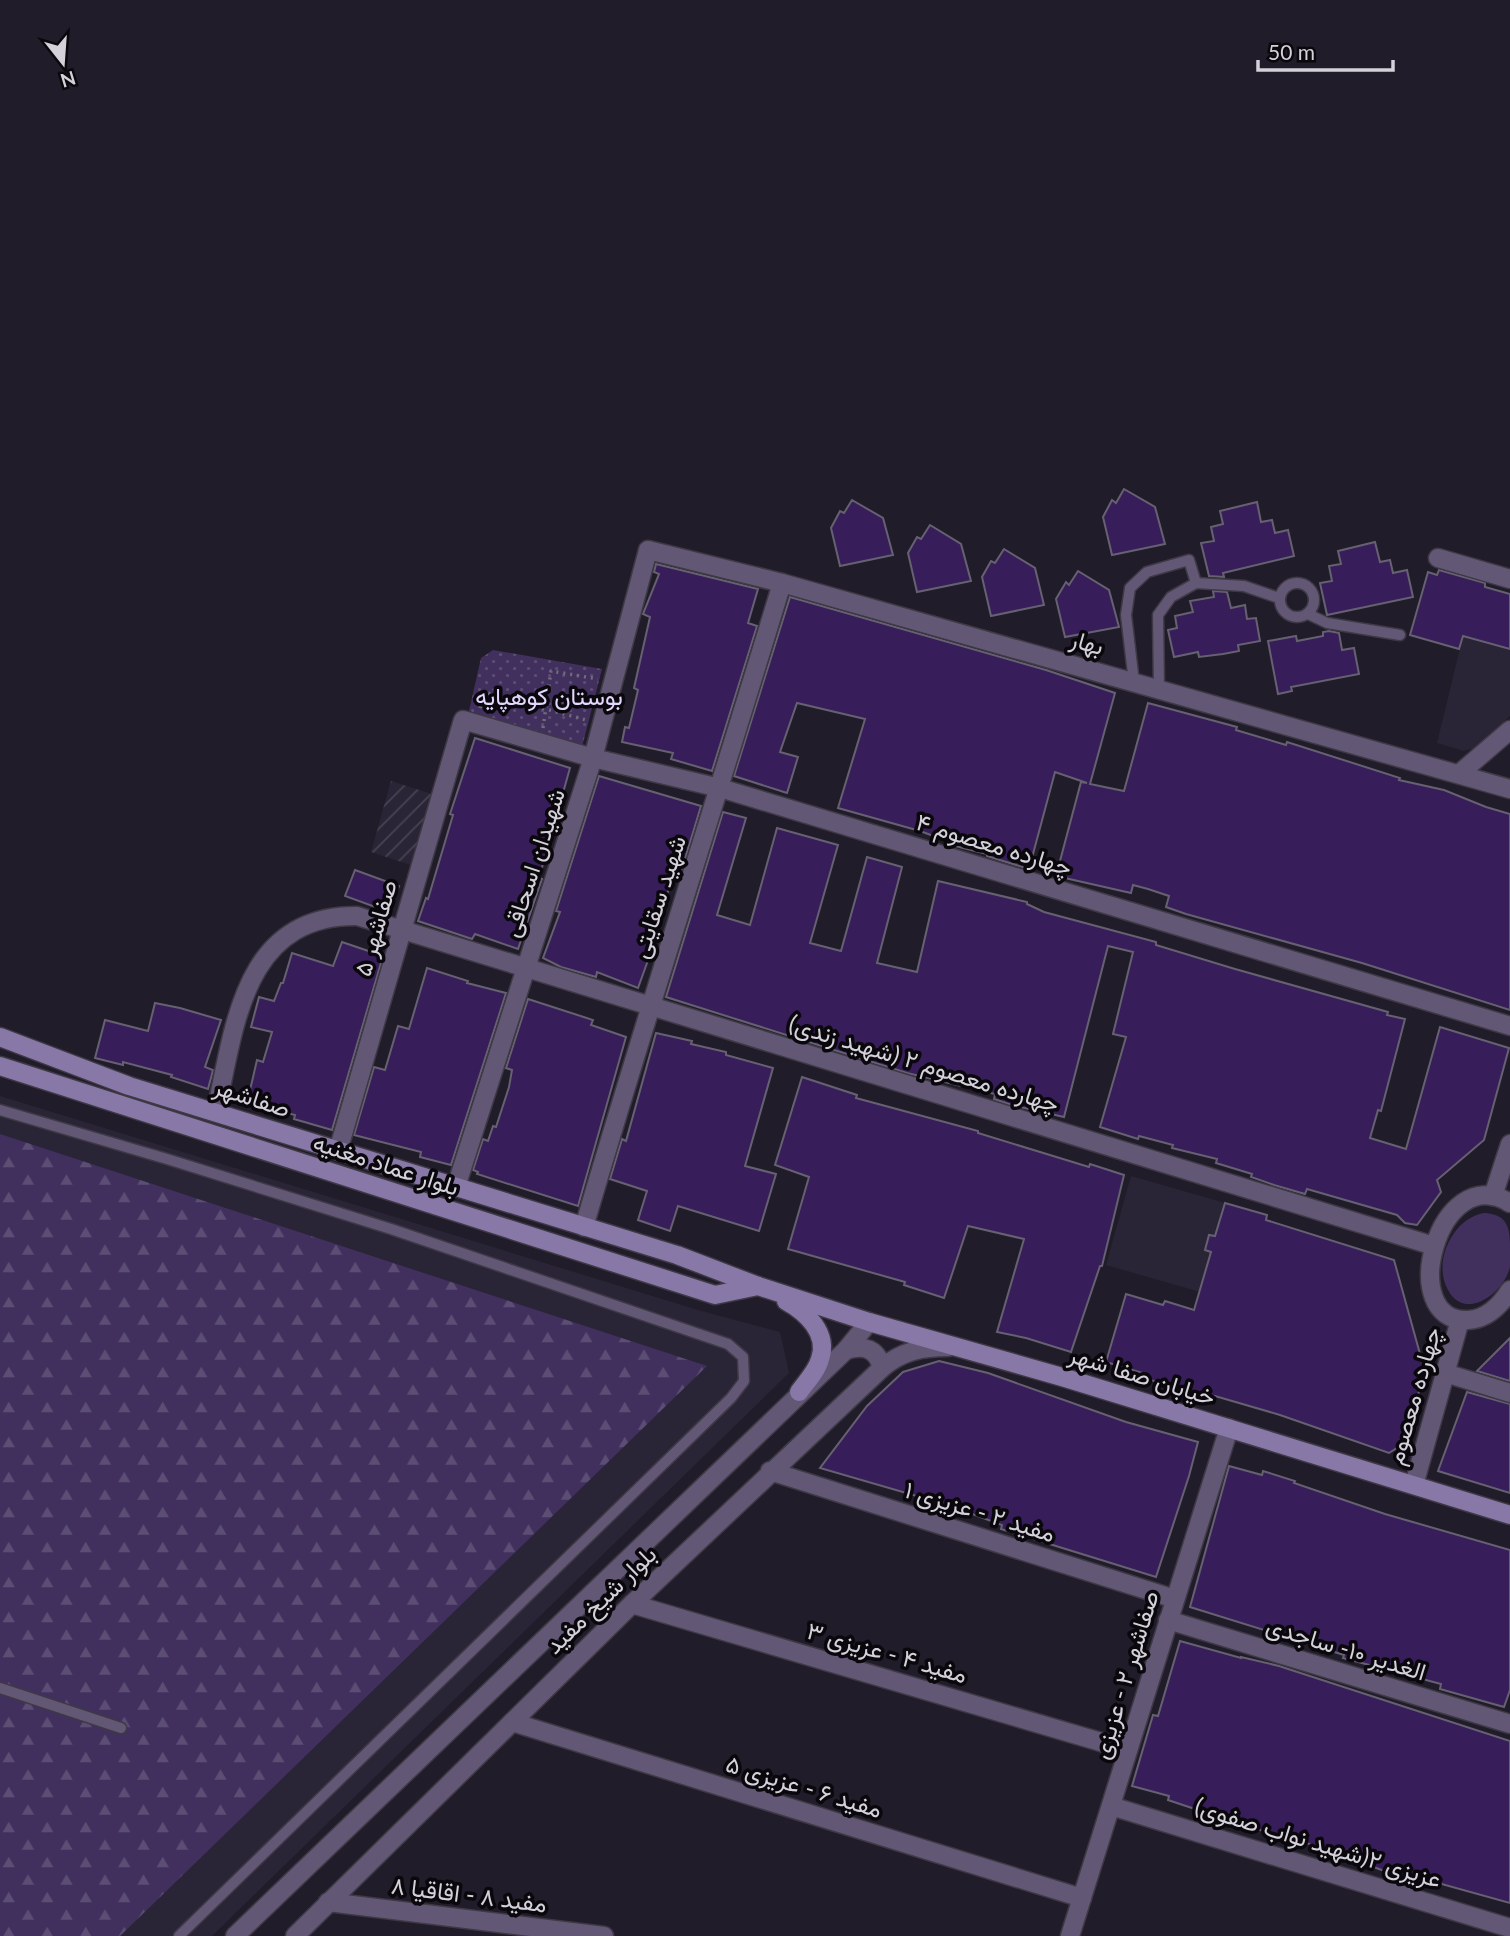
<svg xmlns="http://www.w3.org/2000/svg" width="1510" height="1936" viewBox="0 0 1510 1936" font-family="Lato,Vazirmatn,sans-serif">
<defs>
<pattern id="industrial-furrows" width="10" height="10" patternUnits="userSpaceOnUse" patternTransform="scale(1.75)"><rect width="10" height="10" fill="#2a2437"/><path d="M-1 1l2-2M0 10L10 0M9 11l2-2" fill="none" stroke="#484353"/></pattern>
<pattern id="forest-firs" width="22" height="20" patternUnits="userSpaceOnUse" patternTransform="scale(1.75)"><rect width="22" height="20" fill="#41305e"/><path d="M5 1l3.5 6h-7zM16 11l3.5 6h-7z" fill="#5c4d74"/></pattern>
<pattern id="park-dots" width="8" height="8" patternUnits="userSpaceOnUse" patternTransform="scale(1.75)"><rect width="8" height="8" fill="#41305e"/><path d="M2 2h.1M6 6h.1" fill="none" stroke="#5c4d74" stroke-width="1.8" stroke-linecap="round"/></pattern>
</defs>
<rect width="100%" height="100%" fill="#211c29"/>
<g fill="#2a2437">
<polygon points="1463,636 1510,649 1510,716 1474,748 1464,751 1437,743"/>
<polygon points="0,1096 698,1310 780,1332 789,1373 212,1936 0,1936"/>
<polygon points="1131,1176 1267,1215 1242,1304 1106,1265"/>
</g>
<polygon fill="url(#industrial-furrows)" points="391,781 435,795 414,866 371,852"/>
<path fill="#41305e" d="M1484,1213C1506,1214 1510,1226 1510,1245C1510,1252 1510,1260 1510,1267C1504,1293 1465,1322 1448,1290C1432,1262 1453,1218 1484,1213Z"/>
<polygon fill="url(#forest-firs)" points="0,1134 707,1366 120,1936 0,1936"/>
<polygon fill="url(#park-dots)" points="493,650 602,669 582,747 469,711 481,658"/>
<g fill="#371e5a" stroke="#666171" stroke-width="2">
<polygon points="1124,489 1155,507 1165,544 1112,555 1103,517 1112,500 1116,503"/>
<polygon points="852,500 883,518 893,555 840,566 831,528 840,511 844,513"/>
<polygon points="1257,502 1261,522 1272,520 1275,533 1288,530 1294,556 1223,573 1224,577 1209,576 1201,543 1214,541 1211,527 1223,524 1220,511"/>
<polygon points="930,525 961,544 971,581 917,592 908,553 917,537 921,539"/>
<polygon points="1375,542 1380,562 1390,560 1393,573 1407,570 1413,597 1327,615 1320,583 1332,581 1329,566 1341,564 1338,551"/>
<polygon points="1004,549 1035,568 1044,605 991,616 982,577 991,561 995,563"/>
<polygon points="656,564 758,589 748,623 757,626 712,771 671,759 673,753 622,742 625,727 629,728 638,690 634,688 650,617 643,614 659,574 654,572"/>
<polygon points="1439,570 1485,583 1485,587 1510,594 1510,649 1463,636 1459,649 1410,635 1428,572 1437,575"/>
<polygon points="1078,571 1109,590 1119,627 1065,637 1056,599 1066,582 1069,585"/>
<polygon points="1213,591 1227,592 1231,608 1245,605 1247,619 1256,618 1260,641 1238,645 1239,651 1223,654 1199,657 1198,652 1174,657 1168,630 1177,628 1175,616 1193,612 1190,601 1214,597"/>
<polygon points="790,597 1046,670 1115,693 1090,784 1124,791 1148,703 1237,727 1236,730 1286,745 1287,742 1400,778 1399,780 1444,790 1486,807 1510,814 1510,1010 1362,963 1186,914 1166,907 1169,896 1148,889 1133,885 1131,893 1056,876 1081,782 1087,783 1055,772 1029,869 987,856 987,854 955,846 955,844 920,831 838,808 865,719 797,703 780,752 798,757 787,793 734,776"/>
<polygon points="1329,631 1339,633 1342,650 1354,648 1359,674 1291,687 1292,691 1278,694 1268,641 1296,636 1297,641 1323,636 1323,632"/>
<polygon points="475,738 570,768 539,878 542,879 518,949 475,934 472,939 418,921 426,898 428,899 453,815 450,814"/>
<polygon points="599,776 701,806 681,872 674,870 651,952 638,988 597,972 596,977 561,967 543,958 560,912 556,911"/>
<polygon points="723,812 746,818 717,915 750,925 777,828 838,845 810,943 841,951 867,857 902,867 877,963 917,972 938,881 1027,902 1027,904 1044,912 1156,942 1156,945 1235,969 1388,1012 1387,1015 1405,1019 1381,1111 1378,1110 1370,1138 1406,1149 1440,1027 1509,1048 1484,1140 1437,1180 1441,1192 1417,1225 1405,1223 1397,1215 1307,1189 1305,1194 1274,1185 1251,1177 1252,1174 1216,1163 1217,1159 1172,1148 1173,1145 1139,1136 1138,1139 1100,1127 1126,1037 1113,1034 1133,952 1108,946 1064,1117 1012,1105 994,1099 995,1094 907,1073 666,997"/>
<polygon points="355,870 399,886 389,912 345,896"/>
<polygon points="342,942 383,956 332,1130 294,1119 295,1115 247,1103 257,1060 263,1062 272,1032 251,1027 259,997 274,1001 281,983 283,983 292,953 333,966"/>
<polygon points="427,968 468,981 467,983 506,993 451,1165 420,1157 421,1152 354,1135 374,1067 385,1070 398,1026 409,1029"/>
<polygon points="528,999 593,1020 591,1025 626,1037 578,1206 477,1174 478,1172 473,1170 483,1139 488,1141 493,1126 496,1127 509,1087 512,1070 506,1068"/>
<polygon points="155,1003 180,1008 221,1020 205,1067 213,1070 208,1089 171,1077 172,1075 123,1062 123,1065 95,1058 105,1020 148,1031"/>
<polygon points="656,1033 692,1041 691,1044 726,1052 726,1055 773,1068 745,1166 776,1174 759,1231 678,1206 670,1231 638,1220 647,1191 610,1179 622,1139 626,1141"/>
<polygon points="802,1077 857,1095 856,1098 978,1131 978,1133 1089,1167 1090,1164 1124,1175 1102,1266 1100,1266 1071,1352 1026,1338 997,1332 1024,1239 968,1226 944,1298 904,1285 905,1282 788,1249 809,1177 775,1165"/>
<polygon points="1225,1203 1267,1215 1266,1220 1394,1260 1425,1372 1403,1444 1389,1453 1280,1415 1215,1396 1214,1400 1141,1377 1143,1373 1106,1362 1126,1294 1163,1305 1165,1301 1194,1310 1211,1252 1205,1250 1209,1235 1215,1236"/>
<polygon points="1510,1338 1510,1381 1477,1371"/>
<polygon points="939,1361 988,1373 1126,1422 1198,1442 1189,1476 1156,1577 1001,1529 1002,1525 951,1506 820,1468 867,1406 903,1372"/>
<polygon points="1467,1392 1510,1404 1510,1493 1438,1471"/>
<polygon points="1229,1466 1262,1475 1263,1471 1295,1481 1294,1483 1385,1514 1510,1550 1510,1690 1504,1707 1440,1689 1441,1684 1343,1658 1344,1655 1190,1607"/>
<polygon points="1180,1641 1241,1658 1241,1657 1279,1666 1510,1741 1510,1903 1420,1878 1419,1880 1387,1872 1320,1847 1204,1814 1204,1812 1168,1800 1169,1796 1132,1786 1153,1715 1158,1716"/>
</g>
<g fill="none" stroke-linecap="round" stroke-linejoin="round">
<defs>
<g id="service">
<circle cx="1297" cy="600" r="17"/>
<polyline points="1308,614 1327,623 1400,635"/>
<polyline points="1134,682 1126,615 1130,588 1147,572 1189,560 1196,583"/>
<polyline points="1159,689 1158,615 1171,597 1196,583 1244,586 1279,598"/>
<polyline points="0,1110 167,1159 391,1229 728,1344 743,1357 744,1381 731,1398 179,1936"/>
<polyline points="0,1688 121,1728"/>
</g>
<g id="minor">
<polyline points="1438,558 1510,579"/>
<polyline points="1459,774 1510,730"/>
<path d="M216,1111C235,1026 243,915 357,916L1434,1246"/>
<polyline points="338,1151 463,720 593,758 720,788 1510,1026"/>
<polyline points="456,1187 593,758 648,550 782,583 1510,789"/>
<polyline points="1493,1196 1510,1144"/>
<path d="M1510,1203C1438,1158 1395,1324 1468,1320C1487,1319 1500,1306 1510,1290"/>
<path d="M584,1227C647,1012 717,798 782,583"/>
<polyline points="1445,1373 1510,1393"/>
<polyline points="770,1471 1175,1599"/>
<polyline points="1414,1485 1460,1320"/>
<polyline points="632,1604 1128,1750"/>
<polyline points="1168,1620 1510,1724"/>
<polyline points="512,1722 1082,1898"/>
<polyline points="1111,1806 1510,1928"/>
<polyline points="328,1902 604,1936"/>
<polyline points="1070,1936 1229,1428"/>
</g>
<g id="tertiary">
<path d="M846,1350C864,1345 877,1348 882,1368"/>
<polyline points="235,1936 846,1350 869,1322"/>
<path d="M295,1936L632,1604L882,1368C902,1351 922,1347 948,1347"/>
</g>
<g id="secondary">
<polyline points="0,1037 129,1086 677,1255 758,1286 869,1322 1062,1377 1510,1515"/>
<polyline points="0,1066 715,1295 758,1286"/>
<path d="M786,1301C806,1312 829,1333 820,1359C817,1371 806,1382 799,1392"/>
</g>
</defs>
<use href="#service" stroke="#3e3945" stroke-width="13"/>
<use href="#minor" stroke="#3e3945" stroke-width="21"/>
<use href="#tertiary" stroke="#3e3945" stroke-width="21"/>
<use href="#secondary" stroke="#3e3945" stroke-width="21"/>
<g stroke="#726d79" stroke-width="3.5" stroke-dasharray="2 5" stroke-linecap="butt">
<polyline points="480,708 484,692 586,720"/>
<polyline points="543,728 551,671 598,679"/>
</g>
<use href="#service" stroke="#625875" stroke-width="10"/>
<use href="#minor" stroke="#625875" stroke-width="18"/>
<use href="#tertiary" stroke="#625875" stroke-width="18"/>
<use href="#secondary" stroke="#8878a7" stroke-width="18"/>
</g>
<g text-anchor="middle" stroke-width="7" stroke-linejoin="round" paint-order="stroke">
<g font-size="24" fill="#d4d1da" stroke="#0a080d">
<text transform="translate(1087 643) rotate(16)" y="8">بهار</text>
<text transform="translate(994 845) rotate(17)" y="8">چهارده معصوم ۴</text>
<text transform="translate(534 863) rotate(-72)" y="8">شهیدان اسحاقی</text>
<text transform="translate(659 897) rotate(-72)" y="8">شهید سقایتی</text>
<text transform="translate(376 928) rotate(-74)" y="8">صفاشهر ۵</text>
<text transform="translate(924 1064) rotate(17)" y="8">چهارده معصوم ۲ (شهید زندی)</text>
<text transform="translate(252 1098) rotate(18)" y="8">صفاشهر</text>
<text transform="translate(386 1165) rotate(18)" y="8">بلوار عماد مغنیه</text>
<text transform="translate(1142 1376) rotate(17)" y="8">خیابان صفا شهر</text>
<text transform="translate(1414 1396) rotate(-74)" y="8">چهارده معصوم</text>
<text transform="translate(980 1512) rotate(17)" y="8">مفید ۲ - عزیزی ۱</text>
<text transform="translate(601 1600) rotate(-44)" y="8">بلوار شیخ مفید</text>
<text transform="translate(1346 1649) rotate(17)" y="8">الغدیر ۱۰- ساجدی</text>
<text transform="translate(887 1653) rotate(16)" y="8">مفید ۴ - عزیزی ۳</text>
<text transform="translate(1126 1675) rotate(-73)" y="8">صفاشهر ۲ - عزیزی</text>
<text transform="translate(804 1787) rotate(17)" y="8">مفید ۶ - عزیزی ۵</text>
<text transform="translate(1318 1843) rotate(17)" y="8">عزیزی ۲(شهید نواب صفوی)</text>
<text transform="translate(469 1895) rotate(7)" y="8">مفید ۸ - اقاقیا ۸</text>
</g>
<g font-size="24" fill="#e3d7fd" stroke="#0a080d">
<text x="549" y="705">بوستان کوهپایه</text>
</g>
</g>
<g transform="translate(63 63) rotate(163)" stroke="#0a080d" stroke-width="5" paint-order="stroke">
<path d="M0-5L12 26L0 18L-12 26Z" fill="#d4d1da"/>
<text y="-10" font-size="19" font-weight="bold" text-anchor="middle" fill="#d4d1da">N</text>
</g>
<path d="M1258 60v10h135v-10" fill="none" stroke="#d4d1da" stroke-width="3.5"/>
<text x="1268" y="60" font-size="21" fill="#d4d1da" stroke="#0a080d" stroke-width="5" paint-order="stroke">50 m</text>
</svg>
